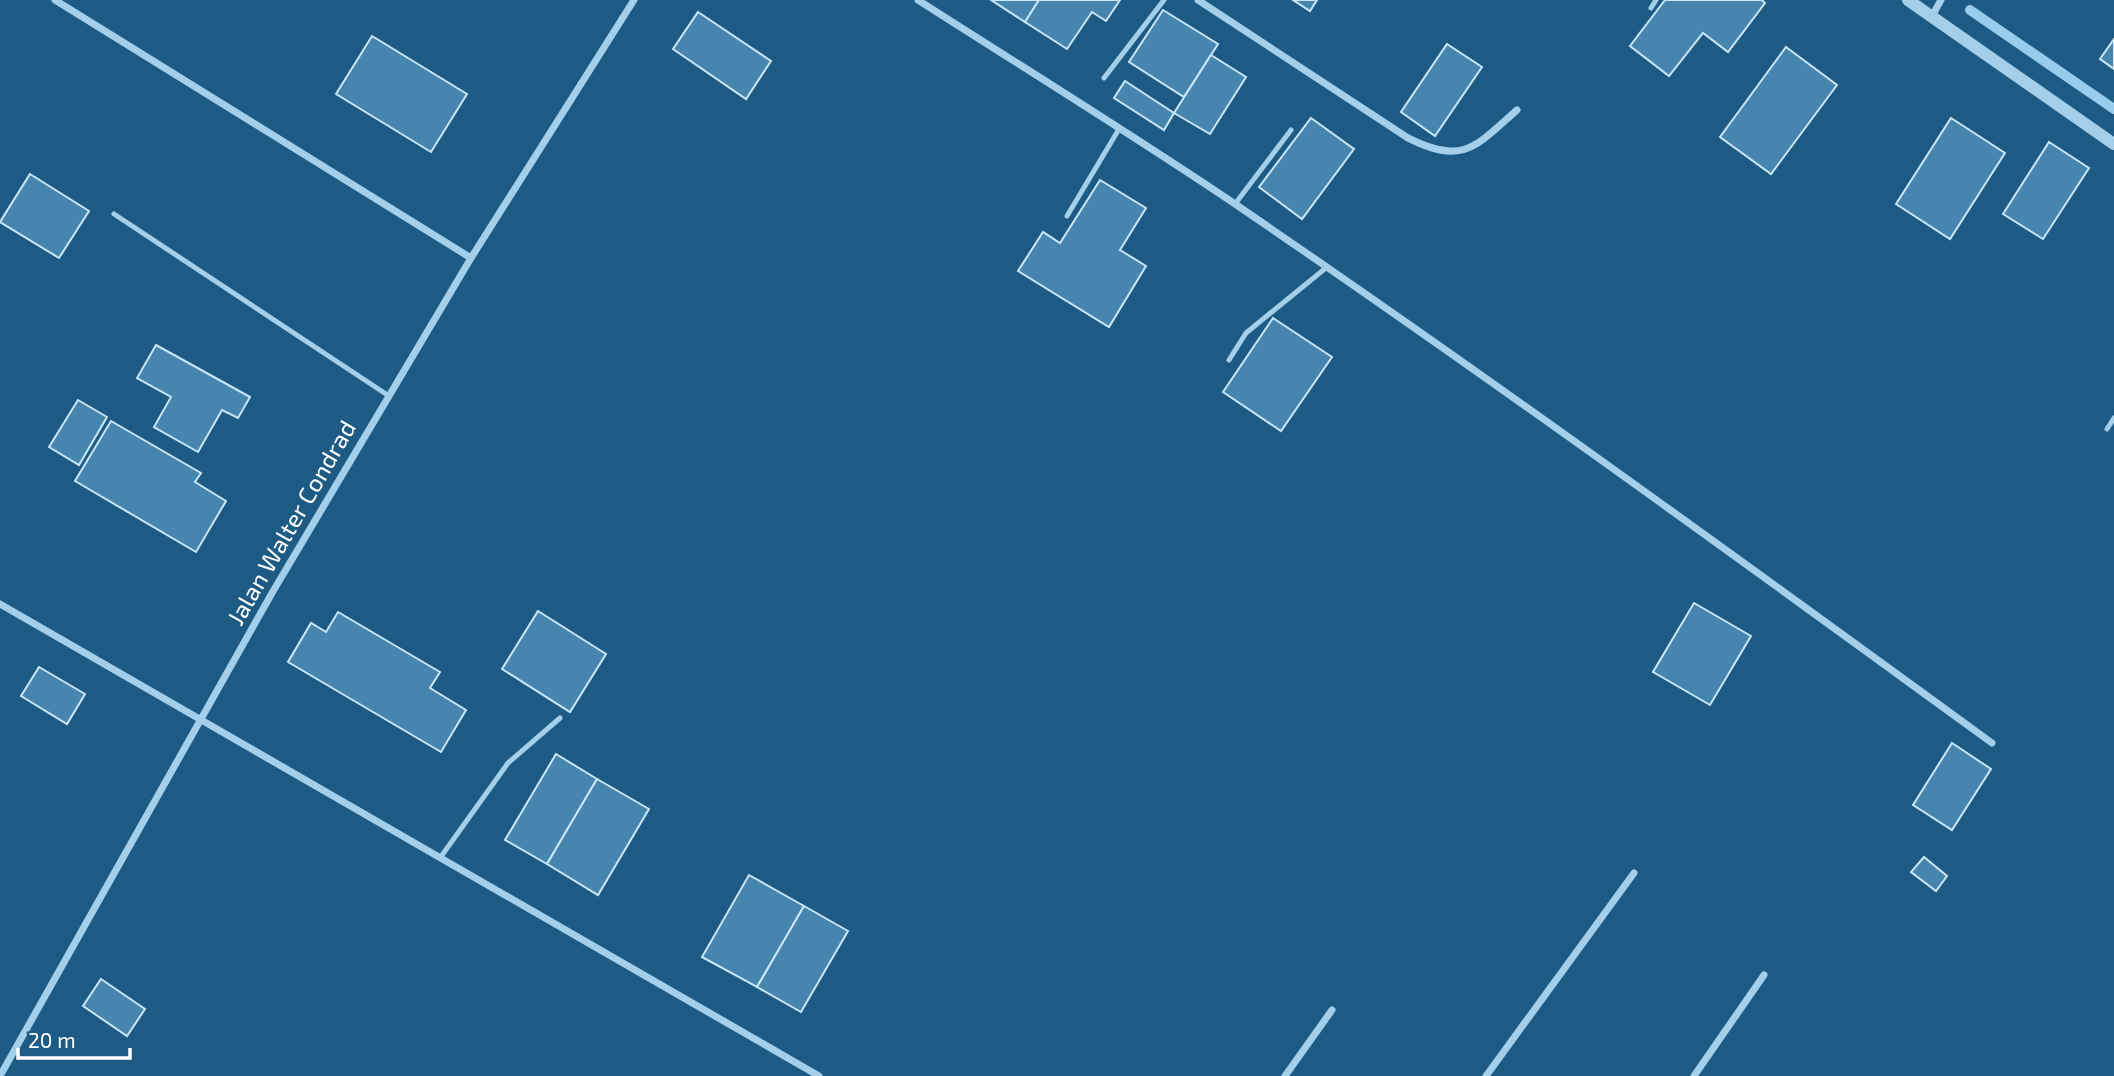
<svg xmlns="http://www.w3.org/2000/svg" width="2114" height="1076" viewBox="0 0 2114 1076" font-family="'Exo 2',sans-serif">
<rect width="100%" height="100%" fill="#1e5b84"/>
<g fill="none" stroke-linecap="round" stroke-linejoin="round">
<polyline stroke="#98ccec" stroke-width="10" points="1970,10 2114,109"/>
</g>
<g fill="#4685ad" stroke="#c9e6f7" stroke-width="2">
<polygon points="991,0 1039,0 1025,22"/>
<polygon points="1039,0 1120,0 1106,21 1092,12 1067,49 1025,22"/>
<polygon points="1293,0 1317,0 1310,11"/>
<polygon points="1665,0 1762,0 1765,3 1728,52 1703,33 1669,76 1630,46"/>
<polygon points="1163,10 1218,44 1184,97 1129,62"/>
<polygon points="698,12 771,61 746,99 673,49"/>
<polygon points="372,36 467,94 431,152 336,94"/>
<polygon points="2114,39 2114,69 2100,59"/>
<polygon points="1447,44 1482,67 1435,136 1401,112"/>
<polygon points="1786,47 1837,85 1771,174 1720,137"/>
<polygon points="1211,55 1246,77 1210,134 1174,113"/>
<polygon points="1125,81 1174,113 1164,130 1114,98"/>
<polygon points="1311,118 1354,149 1302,219 1259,187"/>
<polygon points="1951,118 2005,153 1950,239 1896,204"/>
<polygon points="2049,142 2089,168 2043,239 2003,214"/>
<polygon points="30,174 89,211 59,258 0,222"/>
<polygon points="1100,180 1146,208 1120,250 1146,266 1109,327 1018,271 1043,232 1060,243"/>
<polygon points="1273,318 1332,357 1281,431 1223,392"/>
<polygon points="156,345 250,397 238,418 222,410 198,452 154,427 171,397 137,378"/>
<polygon points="78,400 107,417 79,465 49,447"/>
<polygon points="111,421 201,473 195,482 226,501 196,552 75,481"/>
<polygon points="1694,603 1751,636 1710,705 1653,672"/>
<polygon points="538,611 606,654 570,712 502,669"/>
<polygon points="338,612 440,672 430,688 466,710 441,752 288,662 311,623 326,632"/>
<polygon points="39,667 85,694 67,724 21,696"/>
<polygon points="1952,743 1991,769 1952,830 1913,805"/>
<polygon points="556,754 597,779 547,864 505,840"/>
<polygon points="597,779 649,809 598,895 547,864"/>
<polygon points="1924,857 1947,876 1936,891 1911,872"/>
<polygon points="749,875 804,906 757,987 702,957"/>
<polygon points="804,906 848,931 801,1012 757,987"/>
<polygon points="101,979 145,1009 127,1036 83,1006"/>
</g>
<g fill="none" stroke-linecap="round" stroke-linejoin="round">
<g stroke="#a4cfea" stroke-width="5">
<polyline points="1651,8 1656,0"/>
<polyline points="1104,78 1164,0"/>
<polyline points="1235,204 1291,130"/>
<polyline points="114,214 389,396"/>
<polyline points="1067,216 1119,129"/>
<polyline points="1229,360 1246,333 1327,267"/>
<polyline points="2107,429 2114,418"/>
<polyline points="440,858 508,763 560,718"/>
</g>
<g stroke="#a4cfea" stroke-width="7">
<polyline points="55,0 471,258"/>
<path d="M918,0C1024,68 1133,135 1238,206C1493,380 1742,561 1992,743"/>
<path d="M1198,0L1408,138C1464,166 1476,146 1517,110"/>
<polyline points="1932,16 1941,0"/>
<polyline points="0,604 819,1076"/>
<polyline points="0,1076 272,593 471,258 634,0"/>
<polyline points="1285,1076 1332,1010"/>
<polyline points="1486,1076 1634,873"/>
<polyline points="1694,1076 1764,975"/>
</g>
<polyline stroke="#a4cfea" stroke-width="12" points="1908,0 2114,144"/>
</g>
<g text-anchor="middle" stroke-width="7" stroke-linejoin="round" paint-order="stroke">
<g font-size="24" fill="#fff" stroke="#1e5b84">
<text transform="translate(292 523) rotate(-60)" y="8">Jalan Walter Condrad</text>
</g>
</g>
<path d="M18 1048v10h112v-10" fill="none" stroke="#ffffff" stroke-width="3.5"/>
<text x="28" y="1048" font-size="21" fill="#ffffff" stroke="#1e5b84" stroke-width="5" paint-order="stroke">20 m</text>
</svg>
